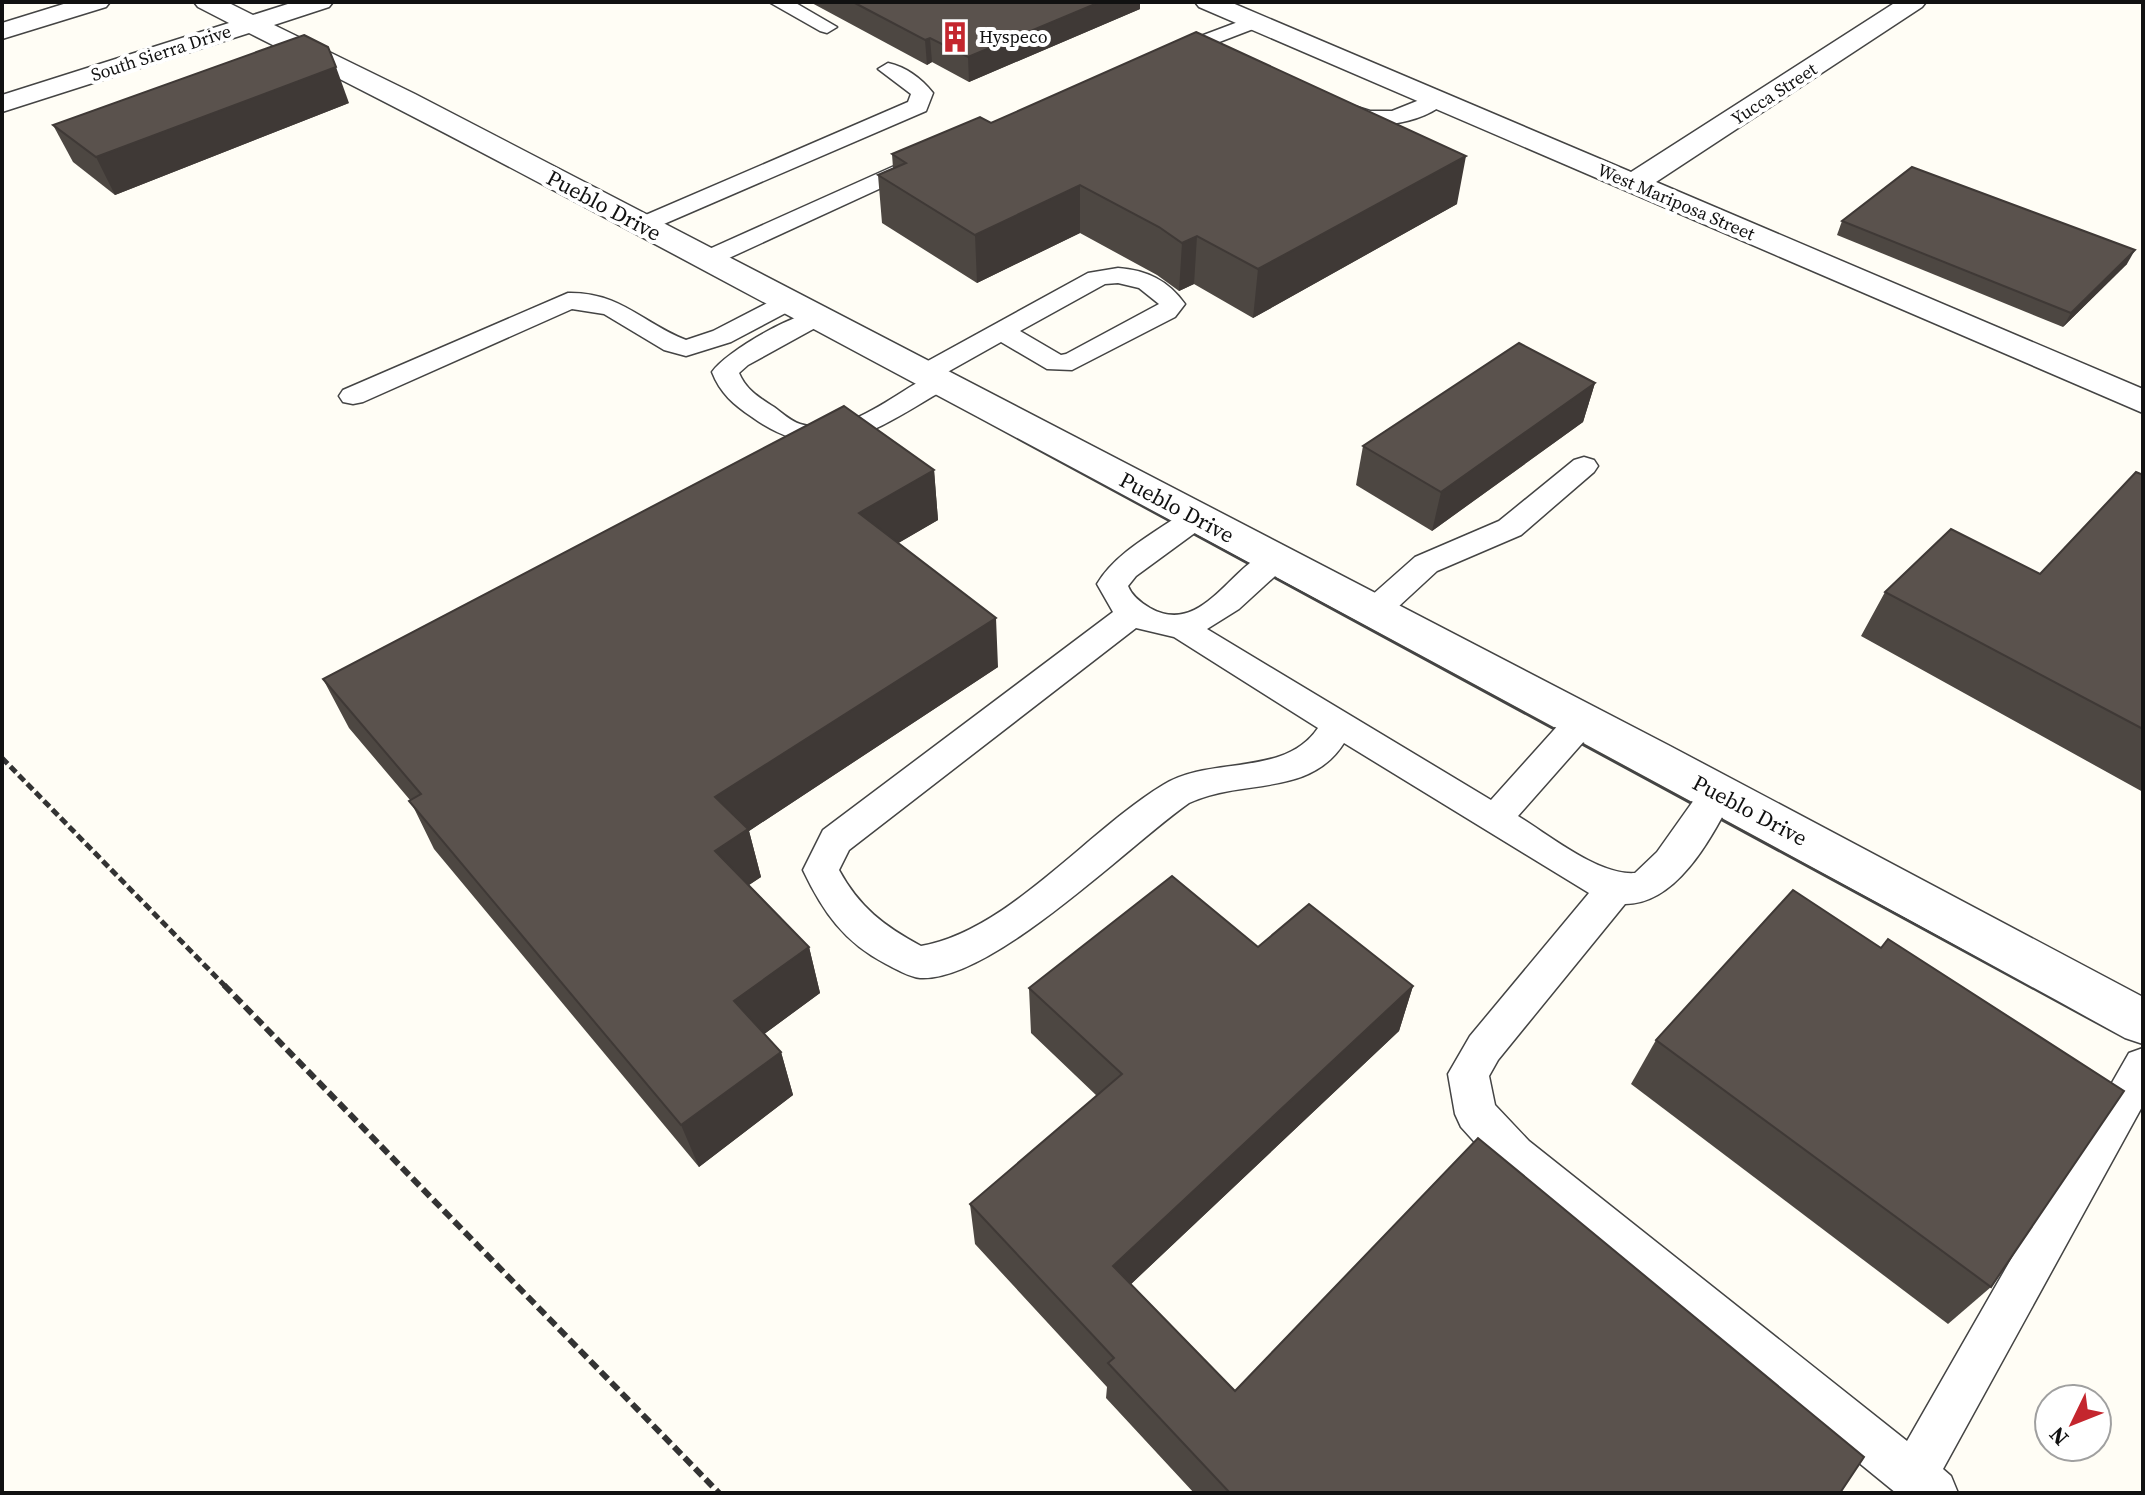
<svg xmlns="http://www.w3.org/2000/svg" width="2145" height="1495" viewBox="0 0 2145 1495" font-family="'Source Serif 4',serif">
<rect width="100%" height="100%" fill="#fffdf5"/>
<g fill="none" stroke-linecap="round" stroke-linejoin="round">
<defs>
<g id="lane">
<polygon points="769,2 794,2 837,27 827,33 820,31"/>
<polygon points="1254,16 1264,22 1261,26 1175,59 1161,59 1158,55 1161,51"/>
<path d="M888,63C906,67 921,78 933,93L926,111L650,230H634L630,225L634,220L908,102L911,94L878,69Z"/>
<path d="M1437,93L1448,99C1428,124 1355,137 1333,110L1344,103L1370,111H1392Z"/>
<polygon points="921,154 929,156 932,161 929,166 716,264 698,264 695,259 698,254"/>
<path d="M1118,268C1146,270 1168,280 1185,304L1175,317L1072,370L1047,369L1001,342L944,374L952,381L949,387C880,426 828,472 752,417C734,405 720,393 712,372C725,352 803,306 826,312L830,317L826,322L748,365L739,373C746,390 760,398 774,407C782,413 791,421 800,424C841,438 887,400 920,381L911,374L915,368L1088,273ZM1118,283L1139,288L1159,304L1066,354L1061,355L1020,331L1105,284Z"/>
<path d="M568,293C621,292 642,323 686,340L713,331L779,297H797L801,302L797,307L731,342L686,356L664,350L604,314L572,309L363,402L353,404L343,402L339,396L343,390Z"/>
<polygon points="1584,457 1594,460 1598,466 1594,472 1521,535 1437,571 1385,619 1374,622 1363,619 1358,611 1363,603 1415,557 1499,521 1574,460"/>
<path d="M1197,507L1207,510L1212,517L1207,524L1136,576L1128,586C1132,596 1140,602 1150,608C1210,642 1240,539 1286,552L1290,559L1286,566L1239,609L1207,629L1491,800L1570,712L1582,709L1594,712L1599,721L1594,730L1518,816C1549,835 1599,876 1635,873L1657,852L1706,783L1718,779L1730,783L1735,793C1713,834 1679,904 1625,904L1498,1060L1489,1076L1495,1105L1529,1141L1907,1441L2129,1053L2143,1048V1105L1943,1469L1951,1476L1958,1493H1896L1499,1169L1461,1127L1455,1114L1448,1074L1470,1036L1589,893L1344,743C1309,798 1241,778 1189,803C1129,845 992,982 920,978C909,977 896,969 886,964C844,942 823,912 803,870L823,830L1113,612L1097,584C1116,552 1156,532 1187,510ZM1136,628L1174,637L1318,728C1284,778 1211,755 1163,785C1087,831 1008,931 921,946C884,926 859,907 839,870L849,850Z"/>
</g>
<g id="street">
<polygon points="70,2 110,2 106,7 2,39 2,23"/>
<path d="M194,2H227L253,15L294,2H333L329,7L274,25L415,94L1670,746L2143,997V1044L2125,1038C1744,828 1361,622 978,417C736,288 495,156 249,33L2,112V95L229,23L198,7Z"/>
<polygon points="1195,2 1230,2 1631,172 1896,2 1926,2 1922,7 1656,182 2143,389 2143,413 1199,7"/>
</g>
</defs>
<use href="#lane" stroke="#444" stroke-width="3"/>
<use href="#street" stroke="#444" stroke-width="3"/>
<polyline stroke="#333" stroke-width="5" stroke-dasharray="8 4" stroke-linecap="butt" points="2,758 226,987"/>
<polyline stroke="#333" stroke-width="6" stroke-dasharray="10 5" stroke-linecap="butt" points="224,985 719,1493"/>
<use href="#lane" fill="#fff" fill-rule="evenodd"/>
<use href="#street" fill="#fff" fill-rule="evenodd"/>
</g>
<g fill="#4d4742">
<polygon points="810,2 1140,2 1140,9 969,82 932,62 927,65"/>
<polygon points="349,103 115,195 73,162 53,125"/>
<polygon points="991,123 1457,204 1253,318 1194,284 1179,291 1157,275 1080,233 977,283 882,223 878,175 893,168 892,154"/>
<polygon points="1842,221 2127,264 2063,327 1837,235"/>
<polygon points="1595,383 1583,422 1432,531 1356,485 1363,446"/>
<polygon points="934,470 938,520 898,543 998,667 749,831 761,877 749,885 809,947 820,993 764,1034 781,1052 793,1095 699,1167 434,849 410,800 349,728 323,679"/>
<polygon points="2143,475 2143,792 1861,636 1885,592 2040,574"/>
<polygon points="1258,947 1413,986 1399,1031 1131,1284 1235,1391 1840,1493 1194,1493 1106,1398 1107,1387 975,1244 970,1204 1097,1096 1031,1033 1029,988"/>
<polygon points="1656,1040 1991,1287 1948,1324 1631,1084"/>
</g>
<g fill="#3f3936">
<polygon points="1100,2 1140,2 1140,9 969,82 968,57"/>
<polygon points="930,38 932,62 927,65 925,40"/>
<polygon points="336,67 349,103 115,195 96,157"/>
<polygon points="1466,156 1457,204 1253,318 1258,269"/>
<polygon points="1080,185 1080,233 977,283 975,235"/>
<polygon points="1197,236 1194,284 1179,291 1182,243"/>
<polygon points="2135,250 2127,264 2063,327 2071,313"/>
<polygon points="1595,383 1583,422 1432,531 1441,492"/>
<polygon points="934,470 938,520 866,562 859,513"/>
<polygon points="996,618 998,667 749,831 761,877 729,898 715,851 715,797"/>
<polygon points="809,947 820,993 748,1046 734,1001"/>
<polygon points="1413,986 1399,1031 1111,1303 1113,1266"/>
<polygon points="781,1052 793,1095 699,1167 681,1125"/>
</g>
<g fill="#5a524d" stroke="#3f3936" stroke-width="2">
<polygon points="853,2 1100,2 968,57 930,38 925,40"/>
<polygon points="1196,32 1466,156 1258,269 1197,236 1182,243 1159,227 1080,185 975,235 878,175 906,163 892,154 980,117 991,123"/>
<polygon points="304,35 328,47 336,67 96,157 53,125"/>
<polygon points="1912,167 2135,250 2071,313 1842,221"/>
<polygon points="1519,343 1595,383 1441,492 1363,446"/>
<polygon points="844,406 934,470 859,513 996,618 715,797 748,829 715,851 809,947 734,1001 781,1052 681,1125 409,801 421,794 323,679"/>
<polygon points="2136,472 2143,475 2143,729 1885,592 1951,529 2040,574"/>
<polygon points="1172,876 1258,947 1309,904 1413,986 1113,1266 1235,1391 1478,1138 1864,1457 1840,1493 1230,1493 1108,1363 1114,1358 970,1204 1122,1074 1029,988"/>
<polygon points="1793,890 1881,948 1888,939 2124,1091 1991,1287 1656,1040"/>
</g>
<defs>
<symbol id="building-bare" viewBox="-9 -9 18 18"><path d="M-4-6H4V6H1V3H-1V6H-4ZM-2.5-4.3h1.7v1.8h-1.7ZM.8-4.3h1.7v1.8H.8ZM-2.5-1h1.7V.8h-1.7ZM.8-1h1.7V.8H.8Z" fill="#c4262e" stroke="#fff" stroke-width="2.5" paint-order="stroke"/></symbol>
</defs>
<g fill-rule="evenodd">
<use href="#building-bare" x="933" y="15" width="44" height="44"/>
</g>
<g text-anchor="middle" stroke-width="8" stroke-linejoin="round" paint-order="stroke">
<g font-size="18" fill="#111" stroke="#fff" text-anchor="start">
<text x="979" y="43">Hyspeco</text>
</g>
<g font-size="18" fill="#111" stroke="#fff">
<text transform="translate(161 53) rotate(-18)" y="6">South Sierra Drive</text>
<text transform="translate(1774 94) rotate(-33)" y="6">Yucca Street</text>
<text transform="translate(1676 202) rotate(23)" y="6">West Mariposa Street</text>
</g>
<g font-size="22" fill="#111" stroke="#fff">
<text transform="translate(604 205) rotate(28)" y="8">Pueblo Drive</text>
<text transform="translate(1177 507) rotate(28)" y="8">Pueblo Drive</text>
<text transform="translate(1750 810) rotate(28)" y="8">Pueblo Drive</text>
</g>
</g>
<rect width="2145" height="1495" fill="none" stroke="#111111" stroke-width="8"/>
<g transform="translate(2073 1423) rotate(227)"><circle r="38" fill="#ffffff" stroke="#a0a0a0" stroke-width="2"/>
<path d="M0-6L14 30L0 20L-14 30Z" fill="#c4262e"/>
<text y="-12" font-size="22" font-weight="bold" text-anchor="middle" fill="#111111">N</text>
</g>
</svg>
